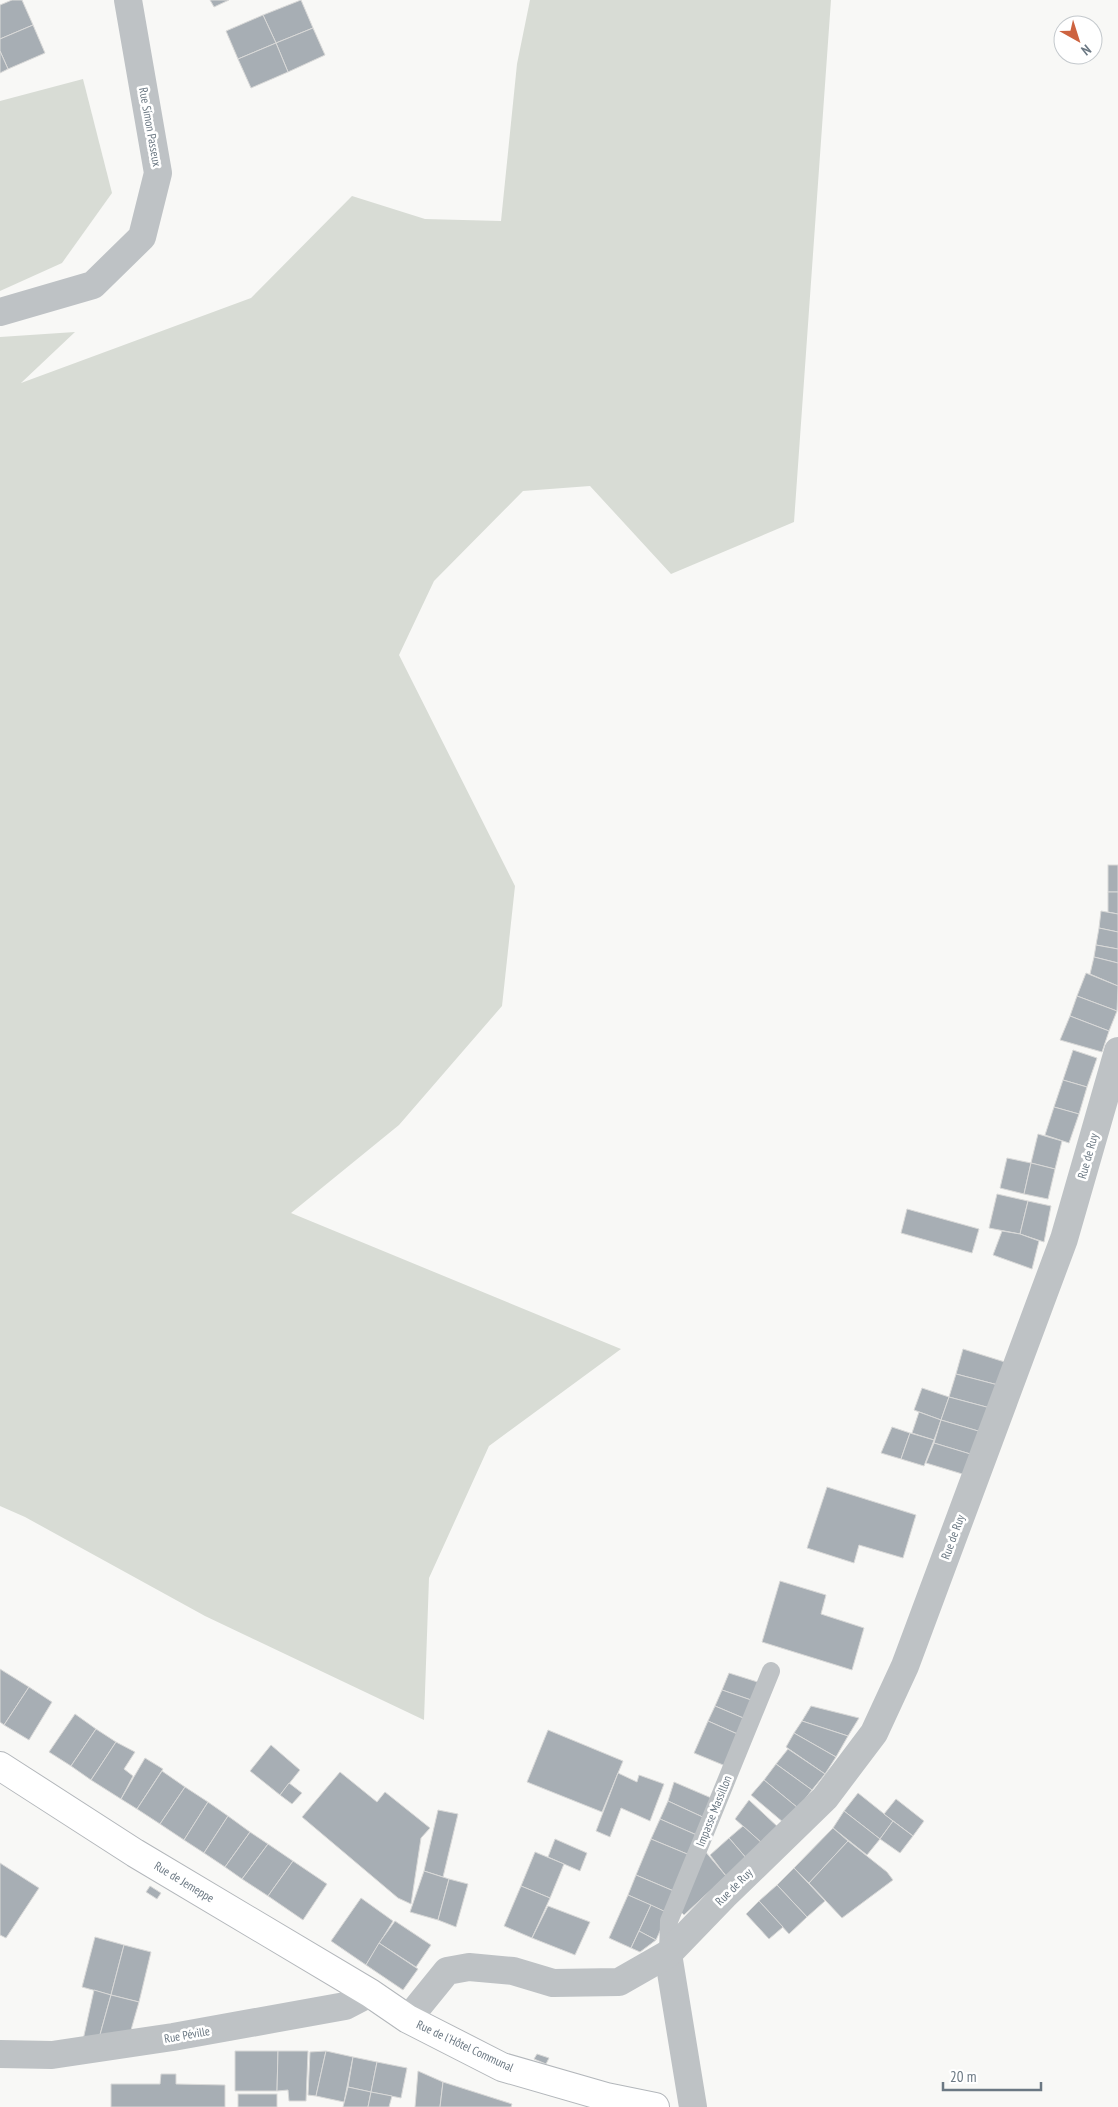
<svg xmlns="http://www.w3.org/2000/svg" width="1118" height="2107" viewBox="0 0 1118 2107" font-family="'PT Sans Narrow',sans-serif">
<rect width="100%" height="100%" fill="#f8f8f6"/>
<g fill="#d8dcd5">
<polygon points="530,0 831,0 794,522 671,574 590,486 523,491 434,581 399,655 515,886 502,1006 399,1125 291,1213 621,1349 489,1446 429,1578 424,1720 205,1616 25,1517 0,1506 0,337 75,332 21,383 251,298 352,196 425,219 501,221 517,64"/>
<polygon points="83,79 112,193 62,263 0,291 0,101"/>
</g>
<g fill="#a7aeb4" stroke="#d9d9d8">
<polygon points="12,0 22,0 33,25 0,39 0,5"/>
<polygon points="210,0 229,0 214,7"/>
<polygon points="301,0 313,28 276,43 263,15"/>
<polygon points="263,15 276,43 238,59 226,31"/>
<polygon points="33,25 45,53 8,69 0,51 0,39"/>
<polygon points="313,28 325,55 288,72 276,43"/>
<polygon points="276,43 288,72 251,88 238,59"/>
<polygon points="0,51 8,69 0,73"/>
<rect x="1108" y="865" width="10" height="27"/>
<polygon points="1108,892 1118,892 1118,914 1108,912"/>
<polygon points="1101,911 1118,914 1118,932 1099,928"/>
<polygon points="1099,928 1118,932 1118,949 1096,945"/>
<polygon points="1096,945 1118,949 1118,963 1094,957"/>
<polygon points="1094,957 1118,963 1118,986 1090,974"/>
<polygon points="1086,973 1118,986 1117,1011 1077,996"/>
<polygon points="1077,996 1117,1011 1109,1031 1070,1016"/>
<polygon points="1070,1016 1109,1031 1102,1052 1060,1040"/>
<polygon points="1073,1050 1097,1058 1087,1087 1063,1080"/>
<polygon points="1063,1080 1087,1087 1079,1114 1054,1107"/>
<polygon points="1054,1107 1079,1114 1069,1143 1045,1135"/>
<polygon points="1038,1134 1062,1141 1055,1169 1031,1163"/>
<polygon points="1007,1158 1031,1163 1024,1194 1000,1188"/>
<polygon points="1031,1163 1055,1169 1048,1199 1024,1194"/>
<polygon points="997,1194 1028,1201 1020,1234 989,1228"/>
<polygon points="1028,1201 1051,1206 1044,1242 1020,1234"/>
<polygon points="907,1209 979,1229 972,1253 901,1233"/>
<polygon points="1002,1231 1020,1234 1039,1241 1032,1269 993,1255"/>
<polygon points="963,1349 1008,1363 1002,1386 956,1374"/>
<polygon points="956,1374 1002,1386 994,1409 949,1397"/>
<polygon points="922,1388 949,1397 941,1420 914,1410"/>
<polygon points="949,1397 994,1409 985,1433 941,1420"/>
<polygon points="919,1412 941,1420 934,1440 912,1433"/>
<polygon points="941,1420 985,1433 977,1456 934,1443"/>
<polygon points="892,1427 910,1433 901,1459 881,1453"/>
<polygon points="910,1433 934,1440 924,1466 901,1459"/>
<polygon points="934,1443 977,1456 969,1476 926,1463"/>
<polygon points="827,1487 916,1515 903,1558 859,1545 854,1563 807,1548"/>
<polygon points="780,1581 826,1595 821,1614 864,1628 852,1670 762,1642"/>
<polygon points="0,1669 29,1687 4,1725 0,1722"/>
<polygon points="729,1673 764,1684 757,1702 722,1690"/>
<polygon points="29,1687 52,1702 29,1740 4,1725"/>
<polygon points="722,1690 757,1702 748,1720 715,1706"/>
<polygon points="715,1706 748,1720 742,1736 708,1721"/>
<polygon points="811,1706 859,1718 848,1736 802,1721"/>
<polygon points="75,1714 96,1729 71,1766 49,1752"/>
<polygon points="708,1721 742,1736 728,1767 694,1753"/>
<polygon points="802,1721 848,1736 836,1757 794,1733"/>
<polygon points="96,1729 116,1742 91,1780 71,1766"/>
<polygon points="548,1730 623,1761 602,1812 527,1782"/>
<polygon points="794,1733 836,1757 825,1774 786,1747"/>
<polygon points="116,1742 135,1752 124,1769 133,1776 121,1799 91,1780"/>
<polygon points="271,1745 300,1770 280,1795 250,1771"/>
<polygon points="788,1749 825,1774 812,1790 776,1764"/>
<polygon points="145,1758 163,1769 137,1809 121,1799"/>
<polygon points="776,1764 812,1790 798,1808 764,1780"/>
<polygon points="162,1771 185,1787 160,1824 137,1809"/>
<polygon points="340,1772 377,1802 385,1792 430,1828 421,1838 411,1904 398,1898 302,1817"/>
<polygon points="618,1773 637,1782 639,1775 664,1784 650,1821 621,1808 610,1837 596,1831"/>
<polygon points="764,1780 798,1808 784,1823 751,1795"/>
<polygon points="674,1782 716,1800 707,1819 668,1801"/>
<polygon points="289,1783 302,1793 292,1804 280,1795"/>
<polygon points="185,1787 208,1802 184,1840 160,1824"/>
<polygon points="858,1793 893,1821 880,1839 844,1811"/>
<polygon points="896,1799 924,1821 913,1836 884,1814"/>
<polygon points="749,1800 779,1828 763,1844 735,1819"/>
<polygon points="668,1801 707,1819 699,1836 660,1819"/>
<polygon points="208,1802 228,1816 204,1853 184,1840"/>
<polygon points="438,1810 458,1814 443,1877 424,1871"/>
<polygon points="844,1811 880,1839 867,1855 833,1828"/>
<polygon points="228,1816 250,1832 225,1867 204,1853"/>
<polygon points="660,1819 699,1836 692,1856 651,1839"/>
<polygon points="893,1821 913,1836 900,1853 880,1839"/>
<polygon points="743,1826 763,1844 747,1859 729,1838"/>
<polygon points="833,1828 848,1841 809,1883 794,1868"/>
<polygon points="250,1832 268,1844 242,1879 225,1867"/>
<polygon points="729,1838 747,1859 726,1876 710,1855"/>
<polygon points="555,1839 587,1853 580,1871 548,1857"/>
<polygon points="651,1839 692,1856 676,1892 636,1875"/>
<polygon points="848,1841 887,1872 893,1880 842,1918 809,1883"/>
<polygon points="268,1844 293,1861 268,1896 242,1879"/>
<polygon points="704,1850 726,1876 684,1915 679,1910"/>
<polygon points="535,1852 564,1864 550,1898 521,1886"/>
<polygon points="293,1861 327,1884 303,1920 268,1896"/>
<polygon points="0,1863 39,1888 6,1938 0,1935"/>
<polygon points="794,1868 825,1901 807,1917 777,1885"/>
<polygon points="424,1871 449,1879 438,1920 410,1912"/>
<polygon points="636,1875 676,1892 668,1913 628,1895"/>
<polygon points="449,1879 468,1884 456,1927 438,1920"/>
<polygon points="777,1885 807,1917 789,1934 759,1901"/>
<polygon points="150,1886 161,1893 157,1899 146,1892"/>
<polygon points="521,1886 550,1898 532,1938 504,1926"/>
<polygon points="628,1895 651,1905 631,1948 609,1938"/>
<polygon points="361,1898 393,1921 366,1965 331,1941"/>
<polygon points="759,1901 783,1927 769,1939 746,1914"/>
<polygon points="651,1905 668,1913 656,1940 639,1931"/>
<polygon points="548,1906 590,1922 575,1955 532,1938"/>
<polygon points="395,1921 431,1945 416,1967 379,1943"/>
<polygon points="639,1931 656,1940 640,1952 631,1948"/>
<polygon points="95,1937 124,1945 111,1995 82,1987"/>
<polygon points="379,1943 418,1969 403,1990 366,1965"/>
<polygon points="124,1945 151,1952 139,2002 111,1995"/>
<polygon points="94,1990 111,1995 98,2042 83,2040"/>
<polygon points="111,1995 139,2002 129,2037 98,2042"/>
<polygon points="235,2051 278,2051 277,2091 235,2091"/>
<polygon points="278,2051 308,2051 306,2101 289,2101 288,2090 277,2091"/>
<polygon points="326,2051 316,2096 308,2095 310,2052"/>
<polygon points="326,2051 353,2057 344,2102 316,2096"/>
<polygon points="537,2054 549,2058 546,2064 534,2059"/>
<polygon points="353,2057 377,2062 371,2092 348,2087"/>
<polygon points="377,2062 407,2068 401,2098 371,2092"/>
<polygon points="418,2071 443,2082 440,2107 415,2107"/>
<polygon points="161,2074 176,2074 176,2084 225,2085 225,2107 111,2107 111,2084 160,2084"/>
<polygon points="443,2082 512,2104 511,2107 440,2107"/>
<polygon points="348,2087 371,2092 368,2107 343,2107"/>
<polygon points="371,2092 392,2096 389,2107 368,2107"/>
<rect x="238" y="2094" width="39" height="13"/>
</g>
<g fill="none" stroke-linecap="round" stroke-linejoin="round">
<defs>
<polyline id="secondary" points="0,1766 135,1853 370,1993 408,2019 502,2067 606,2097 655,2107"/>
</defs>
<use href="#secondary" stroke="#b3b7bb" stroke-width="30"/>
<polyline stroke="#bec2c5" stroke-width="18" points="668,1954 669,1921 771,1671"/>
<g stroke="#bec2c5" stroke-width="28">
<polyline points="0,312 93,285 142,237 158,173 128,0"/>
<polyline points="668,1954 693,2107"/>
<polyline points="408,2019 447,1971 469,1967 513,1971 553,1983 619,1982 668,1954 724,1896 825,1798 874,1733 905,1666 1064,1239 1118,1051"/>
<polyline points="0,2054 52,2055 173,2037 345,2006 370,1993"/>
</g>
<use href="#secondary" stroke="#fff" stroke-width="28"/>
</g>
<g text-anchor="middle" stroke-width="5" stroke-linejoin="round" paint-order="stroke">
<g font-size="12" fill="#6b7883" stroke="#fff">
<text transform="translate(150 127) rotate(80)" y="4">Rue Simon Passeux</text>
<text transform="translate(1088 1156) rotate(-74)" y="4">Rue de Ruy</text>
<text transform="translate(953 1537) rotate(-70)" y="4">Rue de Ruy</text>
<text transform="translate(714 1811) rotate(-68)" y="4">Impasse Massillon</text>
<text transform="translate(184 1882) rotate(31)" y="4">Rue de Jemeppe</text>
<text transform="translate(734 1887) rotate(-45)" y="4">Rue de Ruy</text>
<text transform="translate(187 2035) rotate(-10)" y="4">Rue Péville</text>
<text transform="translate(465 2046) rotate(25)" y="4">Rue de l'Hôtel Communal</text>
</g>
</g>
<g transform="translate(1078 40) rotate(141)"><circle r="24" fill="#ffffff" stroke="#c4c9cd"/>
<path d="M0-4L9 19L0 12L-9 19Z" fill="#cd6340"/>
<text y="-8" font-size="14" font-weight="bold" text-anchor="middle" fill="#6b7883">N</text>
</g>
<path d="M943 2082v8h98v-8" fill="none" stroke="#6b7883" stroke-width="2.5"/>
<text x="950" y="2082" font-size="15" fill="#6b7883" stroke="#ffffff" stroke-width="4" paint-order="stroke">20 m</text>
</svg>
